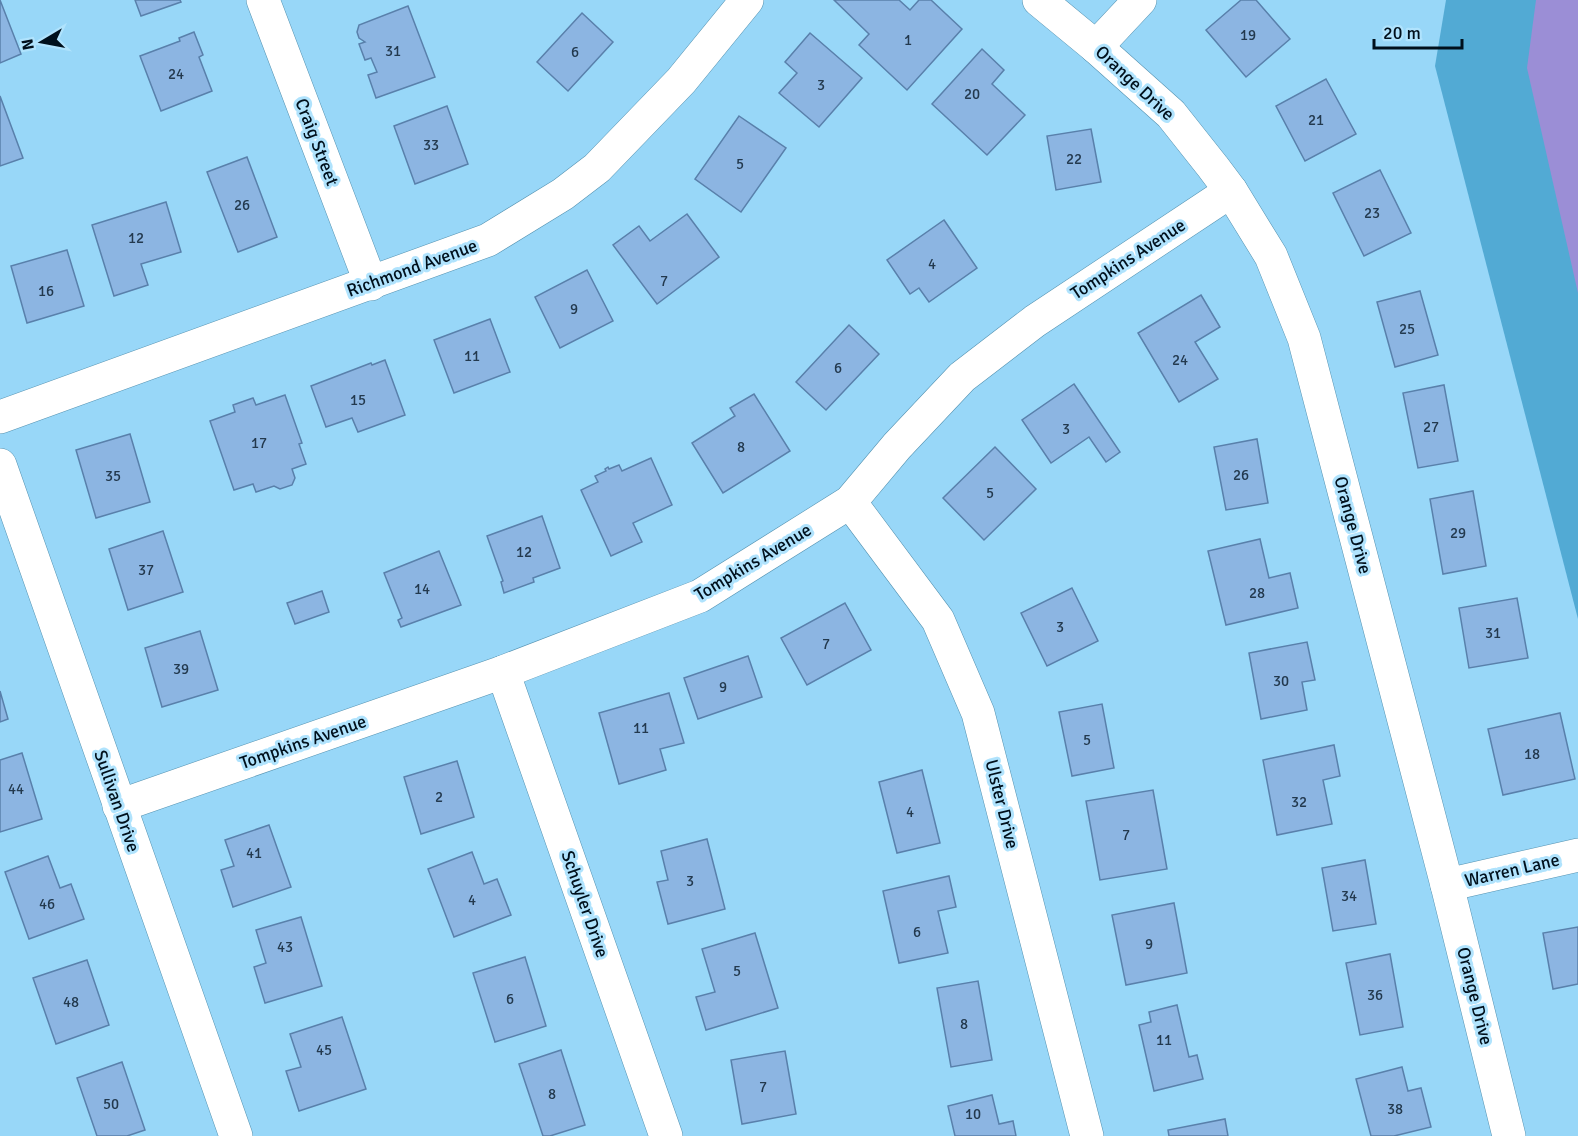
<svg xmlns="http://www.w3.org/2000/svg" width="1578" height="1136" viewBox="0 0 1578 1136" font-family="Signika,sans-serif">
<rect width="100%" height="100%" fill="#98d7f8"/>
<polygon fill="#52aad4" points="1446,0 1578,0 1578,619 1435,66"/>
<polygon fill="#9b8ed6" points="1536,0 1578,0 1578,293 1527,68"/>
<g fill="#8cb5e2" stroke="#5980ab" stroke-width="1.5">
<polygon points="0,0 21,54 0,63"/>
<polygon points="135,0 180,0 181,2 141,16"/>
<polygon points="834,0 899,0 910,10 919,0 931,0 962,29 907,90 859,45 869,34"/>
<polygon points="1241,0 1256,0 1290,39 1246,77 1206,30"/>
<polygon points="408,6 435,77 376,98 368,75 377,72 371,58 365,60 359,44 365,42 359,38 357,32 359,25"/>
<polygon points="582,13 613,42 568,91 537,62"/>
<polygon points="194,32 203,55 199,57 212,91 161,111 140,56 180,41 179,38"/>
<polygon points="810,33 862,78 819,127 779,93 797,73 785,62"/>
<polygon points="982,49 1004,70 992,84 1025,115 987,155 932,104"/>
<polygon points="1326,79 1356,134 1305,161 1276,106"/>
<polygon points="0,96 23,158 0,166"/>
<polygon points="447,106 468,164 415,184 394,126"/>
<polygon points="739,116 786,148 741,212 695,179"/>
<polygon points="1091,129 1101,182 1056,190 1047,136"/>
<polygon points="247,157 277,237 238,252 207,172"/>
<polygon points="1380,170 1411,233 1364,256 1333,193"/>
<polygon points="166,202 181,252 141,264 148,285 114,296 92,225"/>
<polygon points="687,214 719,257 657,304 613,245 639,226 650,241"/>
<polygon points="944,220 977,268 929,302 919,288 910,294 887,260"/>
<polygon points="67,250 84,306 27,323 11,266"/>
<polygon points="587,270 613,321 560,348 535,297"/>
<polygon points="1420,291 1438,355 1395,367 1377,302"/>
<polygon points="1201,295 1220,327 1195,342 1218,379 1179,402 1138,333"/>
<polygon points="490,319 510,372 454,393 434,340"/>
<polygon points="849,325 879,354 826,410 796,382"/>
<polygon points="385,360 405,415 358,432 352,418 326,427 311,386 371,363 372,365"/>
<polygon points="1074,384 1120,452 1106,462 1089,437 1051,463 1022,420"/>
<polygon points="1444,385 1458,461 1418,468 1403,393"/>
<polygon points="754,394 790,451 723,493 692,443 735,416 730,408"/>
<polygon points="285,395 302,443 299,444 306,464 292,469 295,478 292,485 280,489 274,486 256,492 253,484 234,490 210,421 235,412 233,405 253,398 256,405"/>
<polygon points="130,434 150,502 96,518 76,450"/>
<polygon points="1257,439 1268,503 1226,510 1214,447"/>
<polygon points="995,447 1036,489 984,540 943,498"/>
<polygon points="651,458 672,505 633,523 642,542 611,556 581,490 598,482 595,476 606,471 605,469 608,467 609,469 619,465 622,471"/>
<polygon points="1473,491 1486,566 1443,574 1430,499"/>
<polygon points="542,516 560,568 533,578 534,582 504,593 501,582 503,581 487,536"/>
<polygon points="163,531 183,592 128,610 109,549"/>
<polygon points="1260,539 1269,578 1290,573 1298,608 1226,625 1208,551"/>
<polygon points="439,551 461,605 401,627 398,620 402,618 384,573"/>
<polygon points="1072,588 1098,641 1047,666 1021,613"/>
<polygon points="322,591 329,612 295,624 287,603"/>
<polygon points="1517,598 1528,658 1469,668 1459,608"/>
<polygon points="845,603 871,650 807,685 781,638"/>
<polygon points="200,631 218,690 162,707 145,648"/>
<polygon points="1307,642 1315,680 1302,682 1307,710 1261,719 1249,653"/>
<polygon points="748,656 762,697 698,719 684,678"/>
<polygon points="0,691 8,719 0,722"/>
<polygon points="669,693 684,743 660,749 666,770 619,784 599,713"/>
<polygon points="1102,704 1114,768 1072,776 1059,712"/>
<polygon points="1560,713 1575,779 1503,795 1488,729"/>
<polygon points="1334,745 1340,776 1323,780 1332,824 1277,835 1263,760"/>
<polygon points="22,753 42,819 0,832 0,760"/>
<polygon points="457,761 474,817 421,834 404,777"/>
<polygon points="922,770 940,843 897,853 879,782"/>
<polygon points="1153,790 1167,869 1100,880 1086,801"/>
<polygon points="269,825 291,887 233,907 221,870 234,866 225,840"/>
<polygon points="707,839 725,909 668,924 657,882 668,880 661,851"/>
<polygon points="472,852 484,884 497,879 511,915 454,937 428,869"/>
<polygon points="48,856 60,888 71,884 84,919 29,939 5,872"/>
<polygon points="1365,860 1376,924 1333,931 1322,868"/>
<polygon points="949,876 956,907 938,911 948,953 899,963 883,891"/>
<polygon points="1174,903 1187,973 1126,985 1112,915"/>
<polygon points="301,917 322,986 265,1003 254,967 266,963 256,930"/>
<polygon points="1578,927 1578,984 1553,989 1543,933"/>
<polygon points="755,933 778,1008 706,1030 696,997 715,992 702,949"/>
<polygon points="1390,954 1403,1027 1360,1035 1346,963"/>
<polygon points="525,957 546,1026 495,1042 473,973"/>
<polygon points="87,960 109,1025 56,1044 33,978"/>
<polygon points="978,981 992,1060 951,1067 937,988"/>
<polygon points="1177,1005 1189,1057 1197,1055 1203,1079 1154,1091 1139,1025 1151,1022 1149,1012"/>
<polygon points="342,1017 366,1089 299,1111 286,1071 301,1067 290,1034"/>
<polygon points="561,1050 585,1125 550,1136 543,1136 519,1064"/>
<polygon points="785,1051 796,1114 742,1124 731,1060"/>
<polygon points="122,1062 145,1130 127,1136 97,1136 77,1078"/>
<polygon points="1402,1067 1408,1091 1421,1088 1431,1127 1394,1136 1371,1136 1356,1079"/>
<polygon points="992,1095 999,1124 1013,1121 1016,1136 955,1136 948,1106"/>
<polygon points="1225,1119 1228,1136 1169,1136 1168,1130"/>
</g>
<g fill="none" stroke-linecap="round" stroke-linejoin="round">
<defs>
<g id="minor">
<polyline points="263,0 371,284"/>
<polyline points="1039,0 1096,47 1171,114 1213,167 1231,191 1271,256 1304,338 1447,885 1509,1136"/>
<polyline points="1096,47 1140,0"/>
<polyline points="0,417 488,240 563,194 597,168 681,81 747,0"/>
<polyline points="0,465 236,1136"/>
<polyline points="850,502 938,620 978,713 1087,1136"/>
<polyline points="503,672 666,1136"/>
<polyline points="119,806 503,672 700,596 850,502 897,446 962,377 1035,321 1231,191"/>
<polyline points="1447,885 1578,855"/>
</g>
</defs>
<use href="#minor" stroke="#5492b1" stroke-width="34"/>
<use href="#minor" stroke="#fff" stroke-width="33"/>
</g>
<g text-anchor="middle" stroke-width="6" stroke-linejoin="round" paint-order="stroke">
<g font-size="15" fill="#23394e">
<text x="1248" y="40">19</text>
<text x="908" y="45">1</text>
<text x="393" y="56">31</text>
<text x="575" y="57">6</text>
<text x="176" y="79">24</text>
<text x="821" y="90">3</text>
<text x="972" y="99">20</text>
<text x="1316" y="125">21</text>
<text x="431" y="150">33</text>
<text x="1074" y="164">22</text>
<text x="740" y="169">5</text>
<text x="242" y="210">26</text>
<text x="1372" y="218">23</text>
<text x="136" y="243">12</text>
<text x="932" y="269">4</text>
<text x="664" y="286">7</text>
<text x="46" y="296">16</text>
<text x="574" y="314">9</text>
<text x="1407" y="334">25</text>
<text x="472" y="361">11</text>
<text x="1180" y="365">24</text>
<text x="838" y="373">6</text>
<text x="358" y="405">15</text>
<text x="1431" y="432">27</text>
<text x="1066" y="434">3</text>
<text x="259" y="448">17</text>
<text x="741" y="452">8</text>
<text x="1241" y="480">26</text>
<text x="113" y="481">35</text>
<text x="990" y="498">5</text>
<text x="1458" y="538">29</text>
<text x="524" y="557">12</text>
<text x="146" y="575">37</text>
<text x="422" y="594">14</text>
<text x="1257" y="598">28</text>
<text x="1060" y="632">3</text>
<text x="1493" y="638">31</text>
<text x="826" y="649">7</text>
<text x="181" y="674">39</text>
<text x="1281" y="686">30</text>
<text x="723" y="692">9</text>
<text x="641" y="733">11</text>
<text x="1087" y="745">5</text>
<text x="1532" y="759">18</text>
<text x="16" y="794">44</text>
<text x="439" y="802">2</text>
<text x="1299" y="807">32</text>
<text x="910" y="817">4</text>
<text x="1126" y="840">7</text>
<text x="254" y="858">41</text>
<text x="690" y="886">3</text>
<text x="1349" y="901">34</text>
<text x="472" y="905">4</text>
<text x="47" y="909">46</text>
<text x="917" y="937">6</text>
<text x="1149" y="949">9</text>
<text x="285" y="952">43</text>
<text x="737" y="976">5</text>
<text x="1375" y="1000">36</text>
<text x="510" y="1004">6</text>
<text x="71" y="1007">48</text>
<text x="964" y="1029">8</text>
<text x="1164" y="1045">11</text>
<text x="324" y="1055">45</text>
<text x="763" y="1092">7</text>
<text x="552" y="1099">8</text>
<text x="111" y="1109">50</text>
<text x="1395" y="1114">38</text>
<text x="973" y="1119">10</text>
</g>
<g font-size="18" fill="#00101c" stroke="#b0e3fd">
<text transform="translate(1135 83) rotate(43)" y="6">Orange Drive</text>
<text transform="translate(317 142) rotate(69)" y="6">Craig Street</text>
<text transform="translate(1128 259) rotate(-33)" y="6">Tompkins Avenue</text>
<text transform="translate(412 268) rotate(-20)" y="6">Richmond Avenue</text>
<text transform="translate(1353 525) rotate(75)" y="6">Orange Drive</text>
<text transform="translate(753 562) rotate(-31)" y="6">Tompkins Avenue</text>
<text transform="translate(303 742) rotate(-19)" y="6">Tompkins Avenue</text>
<text transform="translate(117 801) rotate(71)" y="6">Sullivan Drive</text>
<text transform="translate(1002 804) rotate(76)" y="6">Ulster Drive</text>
<text transform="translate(1512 870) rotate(-13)" y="6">Warren Lane</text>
<text transform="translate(585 904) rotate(71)" y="6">Schuyler Drive</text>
<text transform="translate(1475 996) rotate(76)" y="6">Orange Drive</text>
</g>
</g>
<g transform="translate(42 42) rotate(260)" stroke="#b0e3fd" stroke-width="4.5" paint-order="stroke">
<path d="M0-4.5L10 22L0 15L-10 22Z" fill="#00101c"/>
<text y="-9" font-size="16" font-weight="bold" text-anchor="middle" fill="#00101c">N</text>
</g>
<path d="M1374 39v9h88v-9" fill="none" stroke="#00101c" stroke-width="3"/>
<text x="1383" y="39" font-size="18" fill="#00101c" stroke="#b0e3fd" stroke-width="4.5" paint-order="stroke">20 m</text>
</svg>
